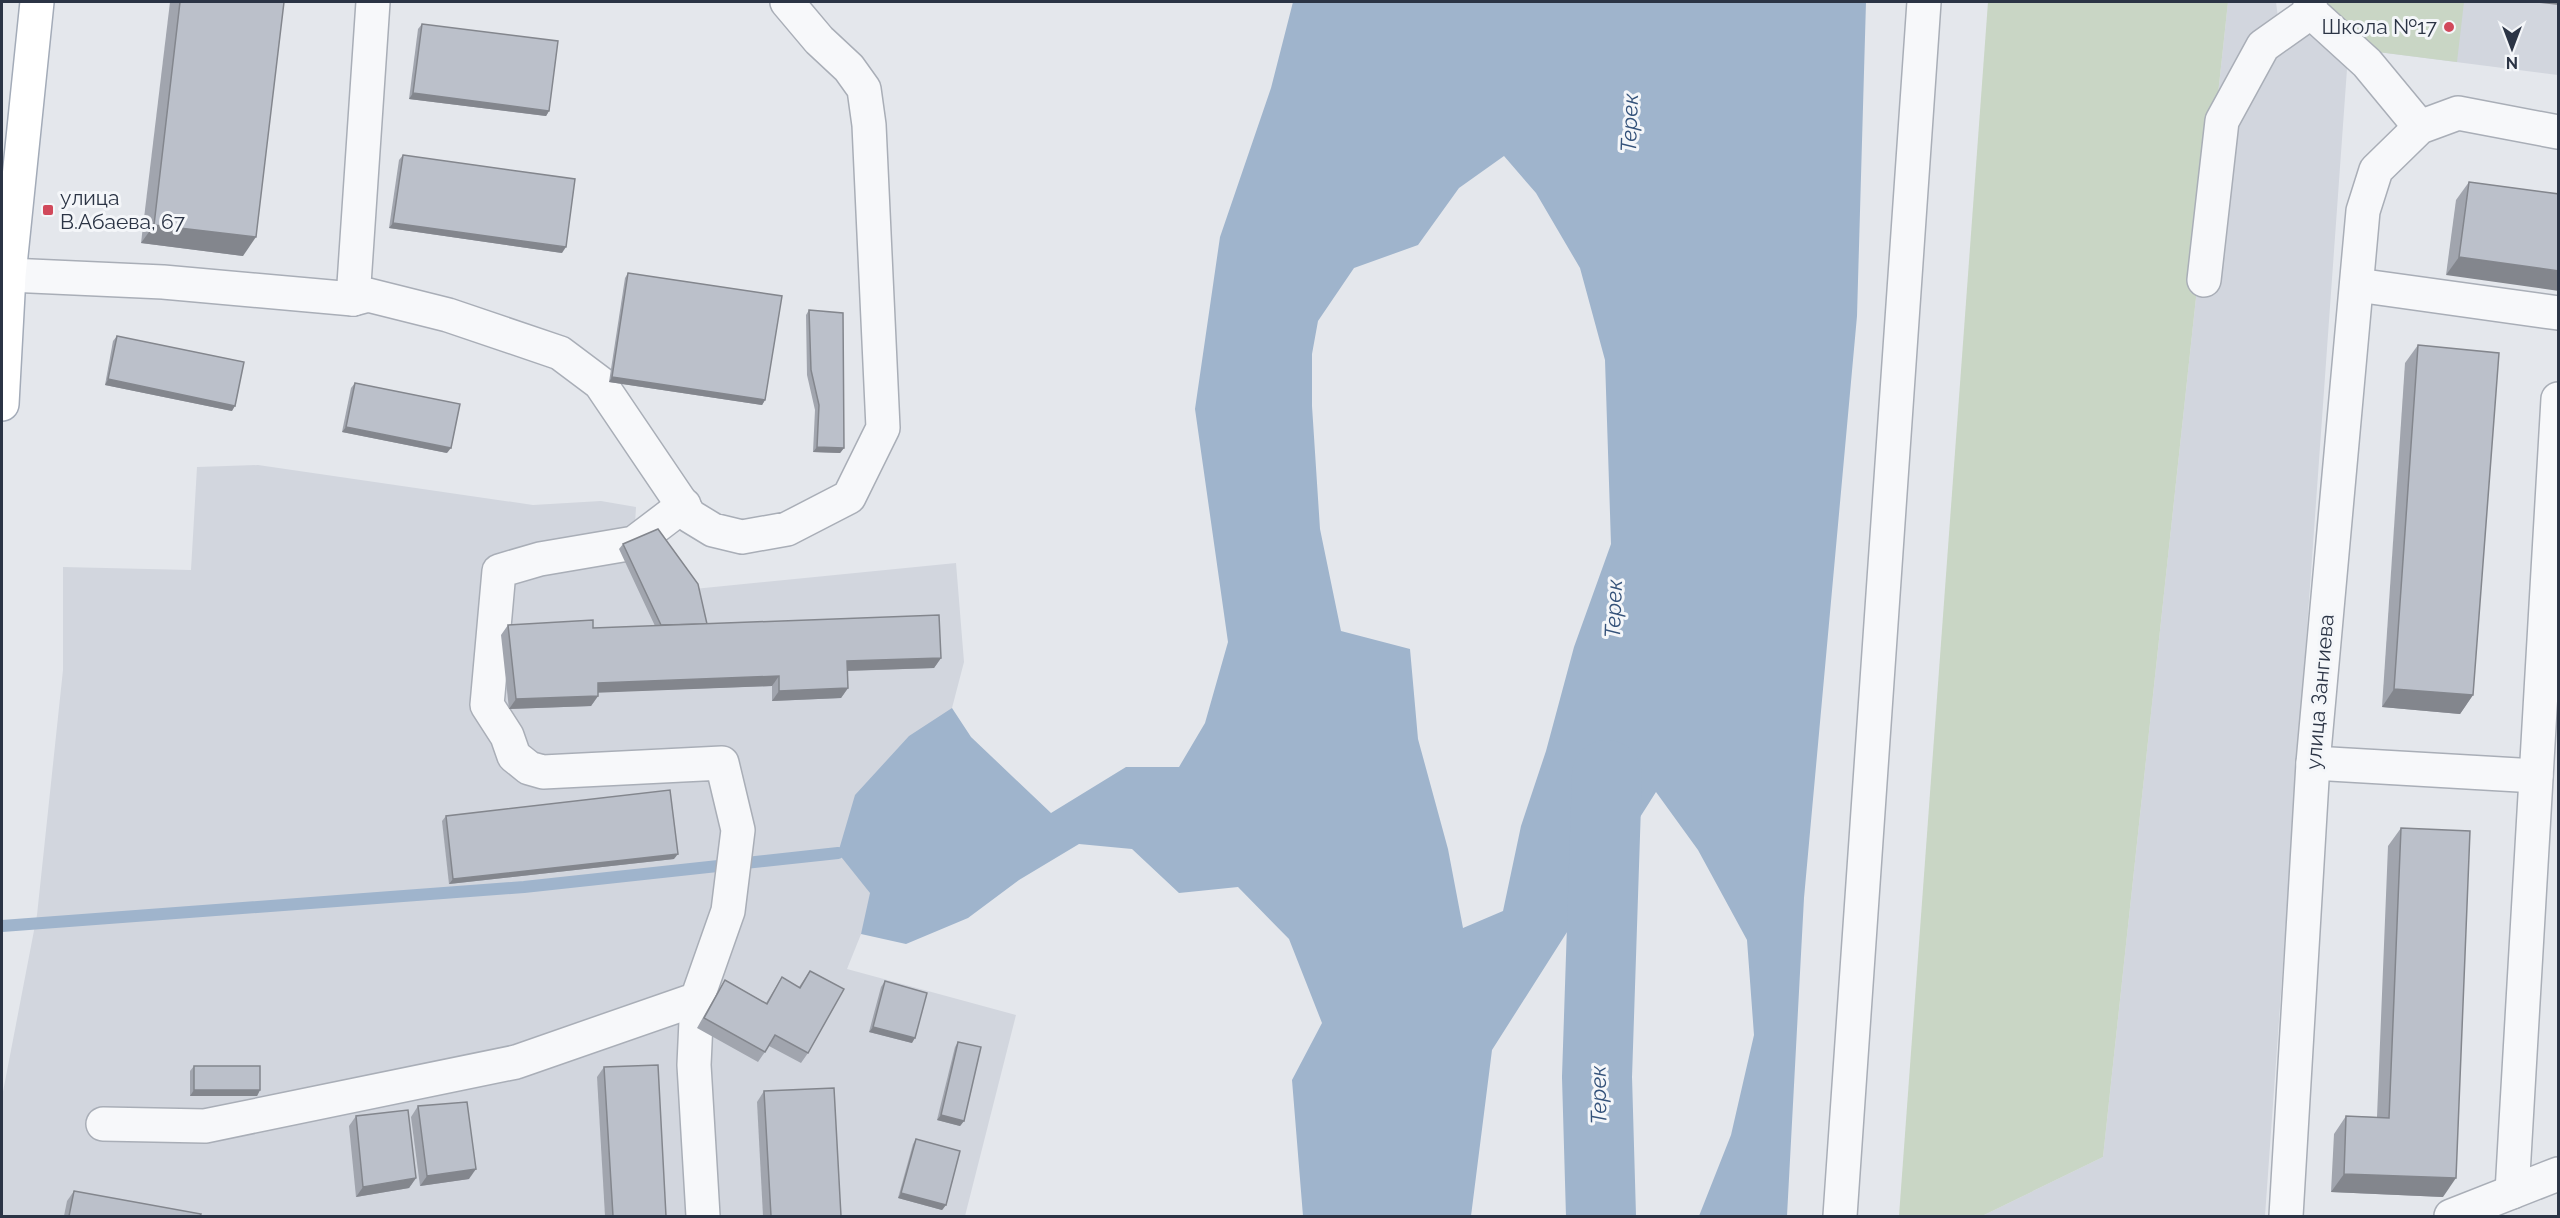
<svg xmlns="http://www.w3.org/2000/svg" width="2560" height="1218" viewBox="0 0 2560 1218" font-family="Raleway,sans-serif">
<rect width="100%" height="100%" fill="#e4e7ec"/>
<g fill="#d2d6de">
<polygon points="2228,2 2276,2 2278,18 2348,55 2265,1216 1982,1216 2103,1157"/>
<polygon points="2318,2 2558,2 2558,75 2362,50"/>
<polygon points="258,465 533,505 601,501 636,507 634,542 694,589 956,563 964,662 952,708 847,969 1016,1015 965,1216 2,1216 2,1097 37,915 63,670 63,567 191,570 197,467"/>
</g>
<g fill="#c9d6c5">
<polygon points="1988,2 2228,2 2103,1157 1982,1216 1899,1216"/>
<polygon points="2318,2 2464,2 2457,62 2362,50"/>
</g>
<path fill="#9fb4cc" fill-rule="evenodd" d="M1293,2H1866L1857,316L1804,898L1787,1216H1699L1731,1135L1754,1035L1747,940L1698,850L1656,792L1492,1050L1471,1216H1303L1292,1080L1322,1023L1289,939L1238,887L1179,893L1132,849L1079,844L1019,880L968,918L906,944L861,934L870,893L838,853L855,795L909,736L952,708L971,737L1051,813L1126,767H1179L1205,723L1228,642L1195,409L1220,237L1271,88ZM1504,156L1536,193L1580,268L1605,360L1611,544L1574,647L1546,751L1521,826L1503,911L1463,928L1448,849L1418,739L1410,649L1341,631L1320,529L1312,406V354L1318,321L1354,268L1418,245L1459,188Z"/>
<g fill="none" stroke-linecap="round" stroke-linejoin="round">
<polyline stroke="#9fb4cc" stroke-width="12" points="2,926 524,887 838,853"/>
<polyline stroke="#9fb4cc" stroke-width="70" points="1601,1216 1597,1077 1607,775"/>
<defs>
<g id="minor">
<polyline points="2310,2 2311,12 2367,63 2420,127"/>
<polyline points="9,275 163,282 353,299 368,295 448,315 560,353 600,383 690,516 713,530 742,537 787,529 849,497 883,428 869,125 864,89 849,68 819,40 787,2"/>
<polyline points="2204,280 2222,121 2263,46 2311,12"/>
<polyline points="2357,285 2558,313"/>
<polyline points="353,299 373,2"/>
<polyline points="2313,763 2536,776"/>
<polyline points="697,999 694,1065 703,1216"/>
<polyline points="103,1124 205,1126 516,1062 697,999 728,911 738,830 722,763 543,772 529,768 514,756 507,736 487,705 499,571 540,559 634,543 684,505"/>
<polyline points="2512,1192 2558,399"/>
<polyline points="1840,1216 1924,2"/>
<polyline points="2286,1216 2313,763 2363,211 2376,170 2420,127 2458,113 2558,132"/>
<polyline points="2451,1216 2558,1174"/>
</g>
<polyline id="major" points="2,404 9,275 37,2"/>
</defs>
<use href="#minor" stroke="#a9aeb7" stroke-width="36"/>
<use href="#major" stroke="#a3abb8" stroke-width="36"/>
<use href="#minor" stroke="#f7f8fa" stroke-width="33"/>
<use href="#major" stroke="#fff" stroke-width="33"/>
</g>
<g fill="#a1a5ae">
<polygon points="170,2 284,2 243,256 141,243"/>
<polygon points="422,24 549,111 546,116 409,99 418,29"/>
<polygon points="403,155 562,253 389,228 399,160"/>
<polygon points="2469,182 2559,194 2446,275 2456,200"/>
<polygon points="628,273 765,400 762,405 609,382 625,278"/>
<polygon points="809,310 844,448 840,453 813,452 815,410 807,375 806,315"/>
<polygon points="117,336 232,411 105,385 113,341"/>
<polygon points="2418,345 2473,695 2460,714 2382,707 2405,363"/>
<polygon points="355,383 447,453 342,432 351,388"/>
<polygon points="623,544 707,624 941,658 934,668 848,671 848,688 841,698 772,701 772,686 598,692 598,696 591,706 509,709 501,635 508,625 593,628 655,626 619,549"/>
<polygon points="446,816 674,859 449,884 442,821"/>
<polygon points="2401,828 2443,1197 2331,1192 2334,1134 2346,1116 2377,1117 2388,846"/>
<polygon points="810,971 808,1053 801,1063 769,1046 758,1062 697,1028 718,991 725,980 766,1003 782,977 799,987"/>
<polygon points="885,981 912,1043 869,1032 881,987"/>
<polygon points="958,1042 964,1121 960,1126 937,1120 955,1047"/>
<polygon points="194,1066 260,1090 257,1096 190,1096 190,1071"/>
<polygon points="604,1067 666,1216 605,1216 597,1077"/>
<polygon points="764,1091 841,1216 763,1216 757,1102"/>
<polygon points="418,1106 469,1179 420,1186 411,1117"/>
<polygon points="356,1116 416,1178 409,1188 356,1197 349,1126"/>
<polygon points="916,1139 946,1205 942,1210 898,1198 913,1144"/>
<polygon points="74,1191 200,1216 64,1216 67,1201"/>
</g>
<g fill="#83868d">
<polygon points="2531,2 2559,2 2559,5"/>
<polygon points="413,93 549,111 546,116 409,99"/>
<polygon points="393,223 566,247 562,253 389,228"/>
<polygon points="154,225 256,237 243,256 141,243"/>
<polygon points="2459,257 2559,271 2559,291 2446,275"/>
<polygon points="612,377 765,400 762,405 609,382"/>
<polygon points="108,379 235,406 232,411 105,385"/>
<polygon points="346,427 451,448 447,453 342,432"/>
<polygon points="817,447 844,448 840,453 813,452"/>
<polygon points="941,658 934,668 840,671 847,661"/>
<polygon points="779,676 772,686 591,693 598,683"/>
<polygon points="848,688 841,698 772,701 779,691"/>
<polygon points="2394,689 2473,695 2460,714 2382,707"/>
<polygon points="598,696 591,706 509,709 516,699"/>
<polygon points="678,854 674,859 449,884 453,879"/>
<polygon points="873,1027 915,1038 912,1043 869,1032"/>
<polygon points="194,1090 260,1090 257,1096 190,1096"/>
<polygon points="941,1115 964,1121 960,1126 937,1120"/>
<polygon points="476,1169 469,1179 420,1186 427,1176"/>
<polygon points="2344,1174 2456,1178 2443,1197 2331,1192"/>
<polygon points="416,1178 409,1188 356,1197 363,1187"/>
<polygon points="901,1193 946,1205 942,1210 898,1198"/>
</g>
<g fill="#bbc0ca" stroke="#83868d" stroke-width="1.5">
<polygon points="180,2 284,2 256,237 154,225"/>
<polygon points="422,24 558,41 549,111 413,93"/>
<polygon points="403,155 575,179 566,247 393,223"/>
<polygon points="2469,182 2559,194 2559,271 2459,257"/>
<polygon points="628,273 782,296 765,400 612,377"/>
<polygon points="809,310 843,313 844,448 817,447 819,405 811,370"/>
<polygon points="117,336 244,362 235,406 108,379"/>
<polygon points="2418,345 2499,353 2473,695 2394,689"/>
<polygon points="355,383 460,404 451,448 346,427"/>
<polygon points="658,529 698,584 707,624 661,625 623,544"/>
<polygon points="939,615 941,658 847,661 848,688 779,691 779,676 598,683 598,696 516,699 508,625 593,620 593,628"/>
<polygon points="670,790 678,854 453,879 446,816"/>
<polygon points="2401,828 2470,831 2456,1178 2344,1174 2346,1116 2389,1118"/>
<polygon points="810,971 844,989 808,1053 775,1035 765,1052 704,1018 725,980 767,1004 782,977 800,988"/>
<polygon points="885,981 927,993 915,1038 873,1027"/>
<polygon points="958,1042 981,1047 964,1121 941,1115"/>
<polygon points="658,1065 666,1216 613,1216 604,1067"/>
<rect x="194" y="1066" width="66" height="24"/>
<polygon points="834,1088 841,1216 771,1216 764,1091"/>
<polygon points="467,1102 476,1169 427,1176 418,1106"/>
<polygon points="408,1110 416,1178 363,1187 356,1116"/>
<polygon points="916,1139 960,1151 946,1205 901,1193"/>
<polygon points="74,1191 201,1214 200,1216 69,1216"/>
</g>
<g fill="#d1495b" stroke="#f4f6f9" stroke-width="2">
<circle cx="2449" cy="27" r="6"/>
<rect x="42" y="204" width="12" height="12" rx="3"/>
</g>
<g text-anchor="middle" stroke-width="6" stroke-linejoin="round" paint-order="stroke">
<g font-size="21" fill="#2b3445" stroke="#f4f6f9" text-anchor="end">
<text x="2437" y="34">Школа №17</text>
<text x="60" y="205" text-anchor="start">улица<tspan x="60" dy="24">В.Абаева, 67</tspan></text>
</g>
<g font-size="21" fill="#2b3445" stroke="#f4f6f9">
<text transform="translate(2320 692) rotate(-85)" y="7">улица Зангиева</text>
</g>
<g font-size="22" font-style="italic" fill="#34527a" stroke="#f4f6f9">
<text transform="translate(1629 123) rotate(-88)" y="8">Терек</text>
<text transform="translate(1613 609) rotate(-88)" y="8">Терек</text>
<text transform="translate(1598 1095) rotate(-91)" y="8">Терек</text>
</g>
</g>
<rect width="2560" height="1218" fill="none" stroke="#2b3445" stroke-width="6"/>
<g transform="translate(2512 48) rotate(180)" stroke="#f4f6f9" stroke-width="4.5" paint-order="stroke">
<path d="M0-4.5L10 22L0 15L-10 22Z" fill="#2b3445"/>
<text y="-9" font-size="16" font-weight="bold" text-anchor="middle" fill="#2b3445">N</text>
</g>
</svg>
